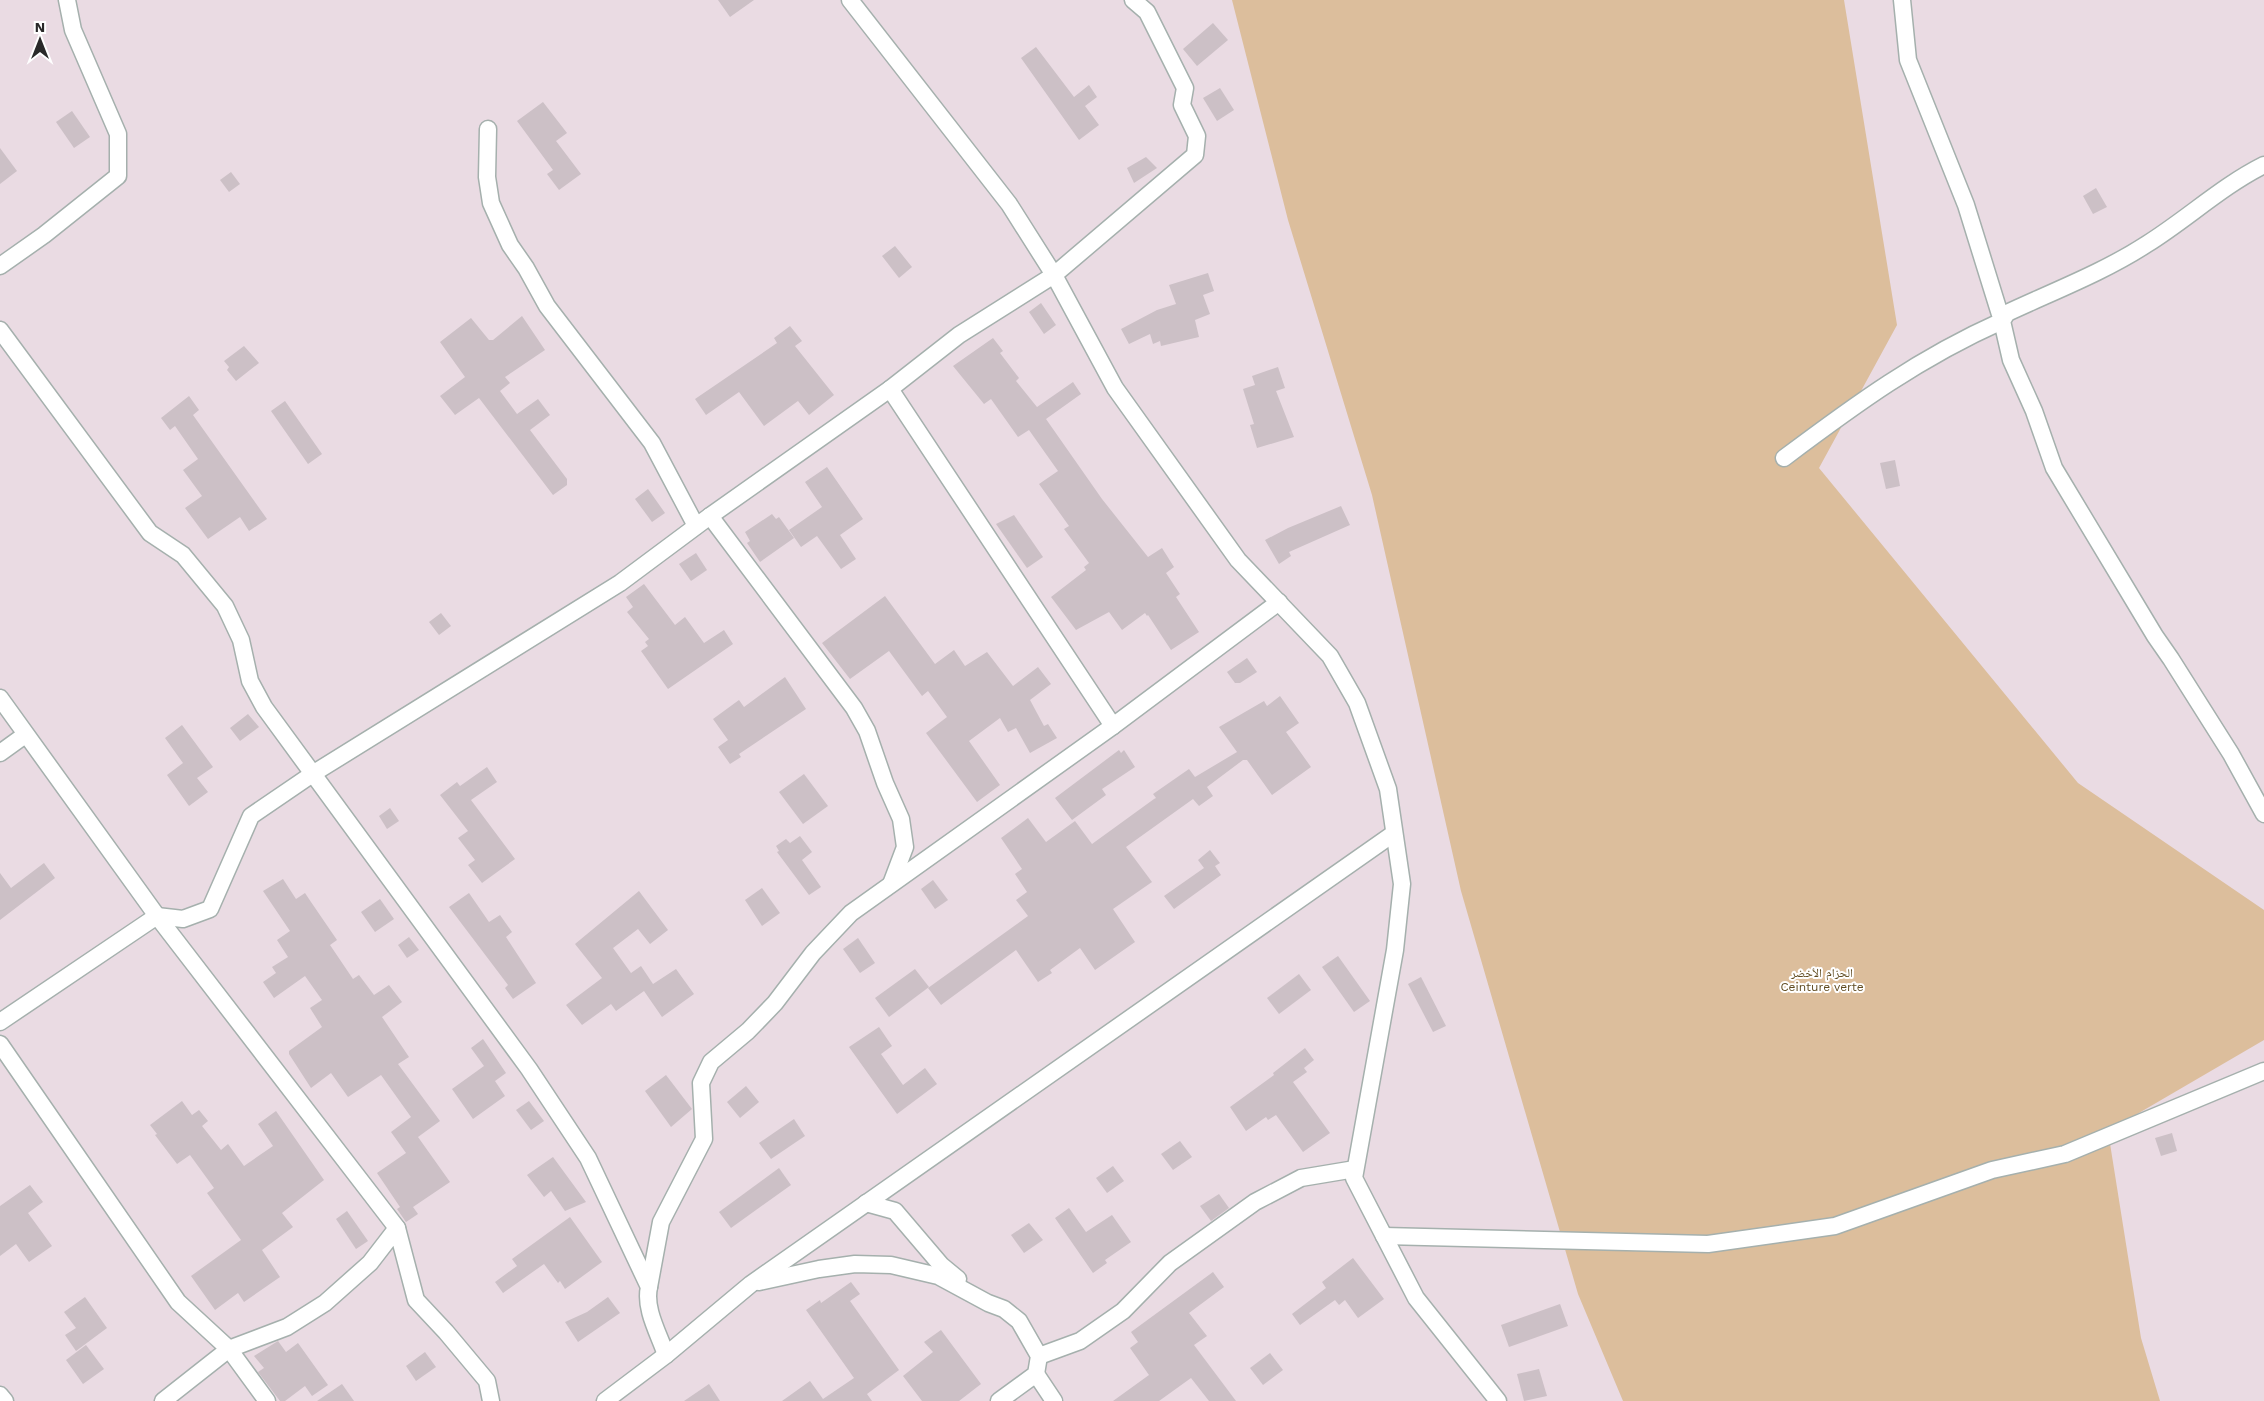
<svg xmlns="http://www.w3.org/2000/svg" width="2264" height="1401" viewBox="0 0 2264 1401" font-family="'Work Sans','Noto Naskh Arabic',sans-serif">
<rect width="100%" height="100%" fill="#eadbe3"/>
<polygon fill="#dcbe9c" points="1232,0 1844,0 1897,325 1819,468 2078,783 2264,910 2264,1040 2108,1131 2141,1338 2160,1401 1623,1401 1578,1294 1461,891 1372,495 1288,220"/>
<g fill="#ccc0c6">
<polygon points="718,0 754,0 730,17"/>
<polygon points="1213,23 1228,40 1197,66 1183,49"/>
<polygon points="1036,47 1074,97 1089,85 1097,97 1085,106 1099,125 1079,140 1021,58"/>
<polygon points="1220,88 1234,110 1217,121 1203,98"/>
<polygon points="543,102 567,133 556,141 581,174 559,190 547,174 553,170 517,121"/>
<polygon points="72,111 90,137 74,148 56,122"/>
<polygon points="0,148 17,171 0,184"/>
<polygon points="1146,157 1157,168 1134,183 1127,168"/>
<polygon points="231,172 240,184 229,192 220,180"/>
<polygon points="2096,188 2107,207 2093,214 2083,196"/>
<polygon points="895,246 912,267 899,278 882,256"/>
<polygon points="1208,273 1214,291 1203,295 1210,314 1195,320 1199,337 1161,346 1160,341 1153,344 1150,334 1129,344 1121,329 1157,310 1176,304 1169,285"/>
<polygon points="1041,303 1056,325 1044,334 1029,312"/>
<polygon points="522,316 545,350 505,377 510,383 500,391 517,414 538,399 550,415 530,430 567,479 567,485 553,495 479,398 455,415 440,396 465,377 440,342 471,318 489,340 493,340"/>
<polygon points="790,326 802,341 795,346 834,395 809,415 798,401 764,426 739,392 706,415 695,399 777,343 774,338"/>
<polygon points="993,338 1003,351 1000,353 1019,378 1016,381 1037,407 1073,382 1081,394 1046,419 1102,499 1148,557 1162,548 1174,567 1166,573 1180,594 1176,597 1199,632 1171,650 1148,615 1147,616 1145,613 1122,630 1109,612 1076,630 1051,597 1086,570 1084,567 1089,563 1064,529 1069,526 1039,484 1058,471 1029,430 1018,437 991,399 984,404 953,366"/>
<polygon points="244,346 259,363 236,381 227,370 229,367 224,361"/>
<polygon points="1278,367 1285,388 1276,391 1294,437 1257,448 1250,425 1254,424 1243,389 1255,385 1252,376"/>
<polygon points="189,396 199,410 193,415 267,519 249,531 240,517 208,539 185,508 202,496 183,470 198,459 175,426 170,430 161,418"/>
<polygon points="285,401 322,454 308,464 271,411"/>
<polygon points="1895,460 1900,486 1886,489 1880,463"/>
<polygon points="827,467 863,519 840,535 856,559 841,569 817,536 801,547 789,530 822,507 805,482"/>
<polygon points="648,489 665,513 652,522 635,499"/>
<polygon points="1341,506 1350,525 1289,552 1291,556 1279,564 1265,540 1288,528"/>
<polygon points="772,514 776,519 779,517 794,538 760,562 747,543 750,541 745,532"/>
<polygon points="1014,515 1043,557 1027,568 996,524"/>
<polygon points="696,553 707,570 691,581 679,564"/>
<polygon points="644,584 675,625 685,617 704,643 724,630 733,644 668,689 641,651 648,646 645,642 649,639 627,612 633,607 626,597"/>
<polygon points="885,596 935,664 954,650 965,666 987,652 1013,686 1038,667 1051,684 1030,700 1044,726 1048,724 1057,738 1030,753 1016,728 1008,732 1000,718 969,741 1000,785 977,802 926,733 947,717 928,691 922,696 889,651 850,679 822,643"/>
<polygon points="441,613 451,626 439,635 429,622"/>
<polygon points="1247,658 1257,672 1240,683 1235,683 1227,672"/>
<polygon points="785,677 806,709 739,754 741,757 730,764 718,747 728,740 713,719 739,700 744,707"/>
<polygon points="1280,696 1299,723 1286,732 1311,767 1272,795 1247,760 1243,760 1207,787 1213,796 1199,806 1193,799 1126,847 1152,882 1113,909 1135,942 1095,970 1080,948 1050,970 1052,973 1038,982 1016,950 941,1005 928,988 1028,916 1016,900 1027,892 1015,874 1022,869 1001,838 1028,818 1046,842 1075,821 1092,844 1154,799 1156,798 1153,794 1189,769 1195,777 1237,752 1219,727 1264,701 1267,706"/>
<polygon points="248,714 259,727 240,741 230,728"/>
<polygon points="182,725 213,767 197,778 208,792 189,806 167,775 183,763 165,738"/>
<polygon points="1119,750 1121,753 1124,750 1135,767 1102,789 1106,795 1072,820 1055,798"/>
<polygon points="487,767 497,782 471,800 515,859 482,883 468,865 475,860 458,838 468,831 440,795 457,782 460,786"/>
<polygon points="804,774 828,806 803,824 779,792"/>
<polygon points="390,808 399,821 387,829 379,816"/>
<polygon points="800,836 812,852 802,860 821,887 809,895 777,852 779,851 776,846 786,839 790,843"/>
<polygon points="1210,850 1220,863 1215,866 1221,875 1174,909 1164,896 1204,868 1198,860"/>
<polygon points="44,863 55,878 0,920 0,873 11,888"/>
<polygon points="283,879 296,899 305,893 311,902 337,940 330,945 353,979 359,975 374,995 389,985 402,1002 382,1017 409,1057 398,1064 440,1121 418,1137 450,1182 413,1207 418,1214 406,1222 397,1209 400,1207 377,1173 406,1153 391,1132 411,1117 381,1075 348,1097 331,1073 311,1088 289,1054 289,1051 322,1027 310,1008 322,1000 305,976 274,998 263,982 276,973 272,967 288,957 277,940 290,931 263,891"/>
<polygon points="933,880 948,900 935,909 921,889"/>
<polygon points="762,888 780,913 762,926 745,900"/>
<polygon points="639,891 668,930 650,944 638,929 613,948 631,973 641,966 653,984 676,969 694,994 662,1017 644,991 616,1011 611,1004 582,1025 566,1005 602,978 575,944"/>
<polygon points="469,893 489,922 500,915 512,932 506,937 536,983 513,999 505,988 508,985 449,907"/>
<polygon points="380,899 394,919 375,932 361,912"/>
<polygon points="409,937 419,950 407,958 398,945"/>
<polygon points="858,938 875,963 860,973 843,949"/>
<polygon points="1338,956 1370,1001 1354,1012 1322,967"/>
<polygon points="915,969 929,987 889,1017 875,998"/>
<polygon points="1299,974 1311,990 1279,1014 1267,998"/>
<polygon points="1421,977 1446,1026 1433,1032 1408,984"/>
<polygon points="879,1027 892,1046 881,1054 903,1085 925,1068 937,1084 897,1114 849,1047"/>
<polygon points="483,1039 506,1073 495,1081 505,1096 473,1119 452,1089 484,1066 471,1048"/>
<polygon points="1305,1048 1314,1060 1304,1068 1307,1072 1293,1082 1330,1133 1303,1152 1276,1115 1268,1120 1266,1117 1246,1131 1230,1107 1274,1075 1273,1073"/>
<polygon points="666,1075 692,1109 671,1127 645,1091"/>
<polygon points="746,1086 759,1102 740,1118 727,1102"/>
<polygon points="182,1101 192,1115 199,1110 208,1121 202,1126 221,1150 228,1144 244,1166 273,1146 258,1124 276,1111 324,1180 282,1213 293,1227 262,1250 280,1277 244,1302 238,1293 215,1310 191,1276 241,1240 207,1193 214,1188 190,1155 177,1164 155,1135 157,1134 150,1125"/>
<polygon points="529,1101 544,1121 531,1130 516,1110"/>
<polygon points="794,1119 805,1136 771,1159 759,1143"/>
<polygon points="2172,1133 2177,1151 2161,1156 2155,1138"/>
<polygon points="1180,1141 1192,1157 1173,1170 1161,1154"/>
<polygon points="553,1157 586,1202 565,1211 551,1191 544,1197 527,1175"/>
<polygon points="1113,1166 1124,1181 1107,1193 1096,1178"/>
<polygon points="779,1168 791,1185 731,1228 719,1212"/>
<polygon points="30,1185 43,1202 28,1213 52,1246 29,1262 16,1244 0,1256 0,1206"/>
<polygon points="1219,1194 1229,1208 1211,1221 1200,1206"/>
<polygon points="1069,1208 1086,1232 1112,1215 1131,1242 1105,1260 1107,1263 1093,1273 1055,1218"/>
<polygon points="347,1211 368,1241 356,1249 336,1219"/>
<polygon points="570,1217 602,1262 565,1289 560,1281 558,1283 544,1264 503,1293 495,1282 517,1266 512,1259"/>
<polygon points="1029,1223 1043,1240 1024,1253 1011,1235"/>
<polygon points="1353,1258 1384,1299 1358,1318 1345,1300 1339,1305 1335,1300 1300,1325 1292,1314 1326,1288 1322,1282"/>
<polygon points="1213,1272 1224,1287 1189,1313 1207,1336 1194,1345 1236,1401 1209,1401 1191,1378 1159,1401 1113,1401 1149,1375 1130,1348 1138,1342 1131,1332"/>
<polygon points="851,1282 860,1294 850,1301 899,1370 867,1394 872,1401 782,1401 810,1381 823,1399 854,1378 806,1310 820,1300 821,1303"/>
<polygon points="85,1297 107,1328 76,1351 65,1335 76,1328 64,1312"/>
<polygon points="608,1297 620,1313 578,1342 565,1322 587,1312"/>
<polygon points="1560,1304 1568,1326 1509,1347 1501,1325"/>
<polygon points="941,1330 981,1384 959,1401 922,1401 903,1376 933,1352 924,1342"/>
<polygon points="278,1341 286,1352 298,1343 328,1385 312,1396 305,1386 285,1401 280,1401 258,1372 264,1368 254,1356"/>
<polygon points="86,1345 104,1369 83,1384 66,1360"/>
<polygon points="425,1352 436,1367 416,1381 406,1366"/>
<polygon points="1270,1353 1283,1370 1263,1385 1250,1368"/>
<polygon points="1539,1369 1547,1396 1524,1401 1517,1374"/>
<polygon points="342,1384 354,1401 317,1401"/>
<polygon points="709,1384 720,1401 684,1401"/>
</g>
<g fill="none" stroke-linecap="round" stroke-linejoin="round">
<defs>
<g id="street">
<polyline points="1133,0 1147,12 1185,88 1182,105 1197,136 1195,155 1054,275 1115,388 1238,560 1330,656 1357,703 1388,789 1402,884 1395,950 1354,1178 1416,1298 1498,1401"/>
<polyline points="488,129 487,177 491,203 510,245 526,268 547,306 652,443 696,526"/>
<path d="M2264,165C2222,186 2187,219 2147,244C2104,272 2054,291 2007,313L2002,321L2011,360L2034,411L2054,468L2155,636L2171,659L2231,754L2264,814"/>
<polyline points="0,266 44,235 118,176 118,134 73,30 67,0"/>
<path d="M0,330L150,533L183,555L225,606L241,640L250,681L264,707L529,1069L588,1158L649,1287C644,1309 659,1334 666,1355"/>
<polyline points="890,389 1113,726"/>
<path d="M1784,458C1856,404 1919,358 2002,321L1966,205L1908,60L1902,0"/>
<polyline points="710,516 854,708 867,731 885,783 901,819 905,847 891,884"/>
<polyline points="0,698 157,916 397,1228"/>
<polyline points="0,753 25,735"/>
<polyline points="0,1022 157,916 183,919 210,909 251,816 314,773 620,583 710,516 890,389 959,335 1054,275 1009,204 850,0"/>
<polyline points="0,1044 178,1302 229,1349 267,1401"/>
<polyline points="866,1203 895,1211 941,1265 958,1279"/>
<polyline points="1384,1236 1708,1244 1835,1226 1992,1170 2065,1154 2264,1071"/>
<polyline points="759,1282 819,1269 855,1264 891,1265 938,1276 988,1303 1004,1309 1019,1321 1039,1356 1036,1374 999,1401"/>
<polyline points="649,1287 661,1222 704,1139 701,1083 711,1062 748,1031 775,1003 813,953 851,913 1113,726 1279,602"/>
<polyline points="1039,1356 1080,1341 1123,1311 1170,1263 1255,1202 1301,1178 1355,1169"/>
<polyline points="1036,1374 1054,1401"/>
<polyline points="0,1395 5,1401"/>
<polyline points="163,1401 229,1349 287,1327 325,1303 370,1263 397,1228 416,1300 446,1332 487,1381 491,1401"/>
<polyline points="605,1401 666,1355 751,1284 1393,834"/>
</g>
</defs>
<use href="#street" stroke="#a5b0ad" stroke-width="19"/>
<use href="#street" stroke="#fff" stroke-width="16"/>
</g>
<g text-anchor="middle" stroke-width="4" stroke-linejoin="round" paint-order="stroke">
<g font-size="12" fill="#5f4a1f" stroke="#fff">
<text x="1822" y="977">الحزام الأخضر<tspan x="1822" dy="14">Ceinture verte</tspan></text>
</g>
</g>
<g transform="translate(40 40)" stroke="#ffffff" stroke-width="4" paint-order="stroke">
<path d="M0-4L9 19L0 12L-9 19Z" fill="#292929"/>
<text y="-8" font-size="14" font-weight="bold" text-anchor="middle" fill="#292929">N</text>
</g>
</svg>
